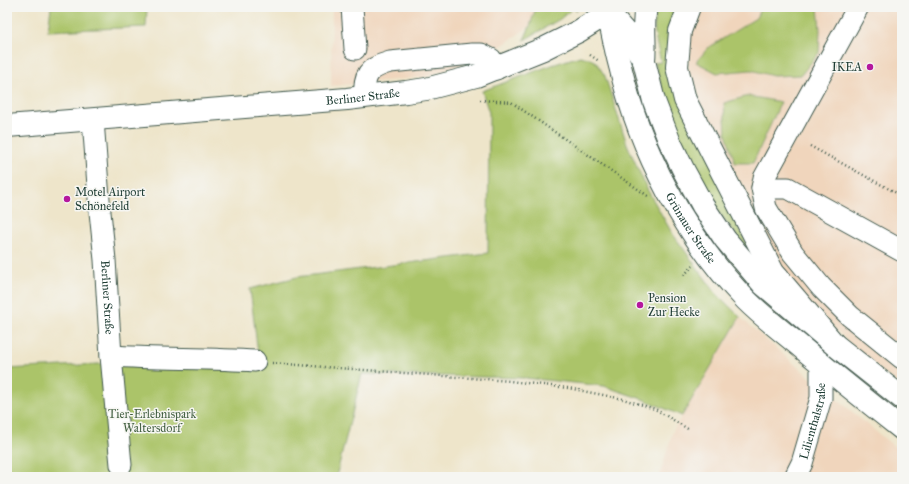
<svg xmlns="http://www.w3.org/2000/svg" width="909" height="484" viewBox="0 0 909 484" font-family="'IM FELL Great Primer',serif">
<rect width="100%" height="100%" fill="#f6f6f2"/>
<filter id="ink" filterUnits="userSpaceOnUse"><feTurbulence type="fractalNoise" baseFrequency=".025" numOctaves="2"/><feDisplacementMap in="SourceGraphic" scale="8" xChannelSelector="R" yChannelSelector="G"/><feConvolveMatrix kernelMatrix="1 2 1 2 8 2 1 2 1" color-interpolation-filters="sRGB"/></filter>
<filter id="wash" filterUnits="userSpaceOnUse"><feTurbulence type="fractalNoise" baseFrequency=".012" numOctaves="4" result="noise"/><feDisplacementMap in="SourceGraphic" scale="16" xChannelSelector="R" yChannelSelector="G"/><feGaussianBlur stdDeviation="0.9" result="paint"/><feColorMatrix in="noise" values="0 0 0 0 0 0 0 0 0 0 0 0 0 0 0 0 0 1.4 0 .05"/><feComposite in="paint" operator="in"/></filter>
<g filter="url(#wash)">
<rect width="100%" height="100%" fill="#eee5ca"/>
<g fill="#f0d5bc">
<polygon points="332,7 536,7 530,26 487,56 425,77 331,86"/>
<polygon points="695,7 902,7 902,387 859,353 786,278 689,87 687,35"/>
<polygon points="740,317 792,362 902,453 902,477 659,477 673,431"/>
</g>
<g fill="#abc469" stroke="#65804e">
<polygon points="51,7 147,7 146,27 48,31"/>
<polygon points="536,7 579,7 576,11 573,8 560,19 524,40 530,26"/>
<path d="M658,7H677L670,43L740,229L752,255L719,213L685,155L667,107L655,63L661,62C657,44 650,25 658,7Z"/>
<polygon points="761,7 818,7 820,30 819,53 801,75 773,76 751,70 717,73 696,62 708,48 756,18"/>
<polygon points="580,56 588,58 596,62 605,76 627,144 647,189 672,233 715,292 740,317 682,416 645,400 604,386 525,378 362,374 336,477 7,477 7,369 99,364 261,367 258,354 250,289 297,277 488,253 489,113 482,91 552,65"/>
<polygon points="748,96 781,102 753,163 735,163 726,134 724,103"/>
</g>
</g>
<g filter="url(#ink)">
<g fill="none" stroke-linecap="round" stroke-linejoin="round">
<defs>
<g id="minor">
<polyline points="352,7 355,49"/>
<polyline points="858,7 764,178 762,188 766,208 793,253 821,287 850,316 902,358"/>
<path d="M365,97C363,75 368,68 390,62L472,54H481L491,59L496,69"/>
<path id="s1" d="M93,120L100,212L105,260L111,356L121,465"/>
<polyline points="762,188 788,188 902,251"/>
<path d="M111,356C159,359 207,358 255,361"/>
<path id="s2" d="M795,477L802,463L821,398V364"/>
</g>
<g id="major">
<path id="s3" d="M608,13C612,30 615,48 620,66C640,151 685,237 746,300C763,317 783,332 801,347C834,375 868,402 902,429"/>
<polyline points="610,15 631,39 644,61 654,101 669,140 684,171 703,206 725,239 763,284 835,345 902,398"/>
<path d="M644,60C646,42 642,25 646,7"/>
<path id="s4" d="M7,126L347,99L406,92L426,89L476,76L543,49L579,31L608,13L615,7"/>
</g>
<g id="highway">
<polyline points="608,7 608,13"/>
<polyline points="689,7 680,31 677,67 685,100 773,272 835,345"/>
</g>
</defs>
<use href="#minor" stroke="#3e564a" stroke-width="23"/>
<use href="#major" stroke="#3e564a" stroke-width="24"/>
<use href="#highway" stroke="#3e564a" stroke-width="24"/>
<g stroke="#3e564a" stroke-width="2.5" stroke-dasharray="1 3" stroke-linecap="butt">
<polyline points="590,55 599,61"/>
<polyline points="480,100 511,102 648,196"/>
<polyline points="810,146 902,196"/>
<polyline points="684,275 693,266"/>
<polyline points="272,363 510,381 568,388 623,399 655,409 688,429"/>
</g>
<use href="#minor" stroke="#fff" stroke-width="21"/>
<use href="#major" stroke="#fff" stroke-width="22"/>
<use href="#highway" stroke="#fff" stroke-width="22"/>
</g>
</g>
<g fill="#b5179e" stroke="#f6f6f2" stroke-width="1.5">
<circle cx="870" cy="67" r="4"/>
<circle cx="67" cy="199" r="4"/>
<circle cx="640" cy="305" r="4"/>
</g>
<g text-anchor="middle" stroke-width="3" stroke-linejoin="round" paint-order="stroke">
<g font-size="12" fill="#1f3d34" stroke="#f6f6f2" text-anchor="start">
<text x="862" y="71" text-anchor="end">IKEA</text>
<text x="75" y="196">Motel Airport<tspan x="75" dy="14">Schönefeld</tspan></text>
<text x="648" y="302">Pension<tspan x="648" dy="14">Zur Hecke</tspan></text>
</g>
<g font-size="12" fill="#1f3d34" stroke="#f6f6f2">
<text dy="4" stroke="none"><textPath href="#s4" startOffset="357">Berliner Straße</textPath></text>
<text dy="4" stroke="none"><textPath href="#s3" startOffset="232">Grünauer Straße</textPath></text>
<text dy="4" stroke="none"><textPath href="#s1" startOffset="178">Berliner Straße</textPath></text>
<text dy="4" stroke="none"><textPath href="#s2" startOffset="59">Lilienthalstraße</textPath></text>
</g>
<g font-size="12" fill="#425f41" stroke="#f6f6f2">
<text x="152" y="418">Tier-Erlebnispark<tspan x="152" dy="14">Waltersdorf</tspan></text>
</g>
</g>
<rect width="909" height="484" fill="none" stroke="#f6f6f2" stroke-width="24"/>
</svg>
